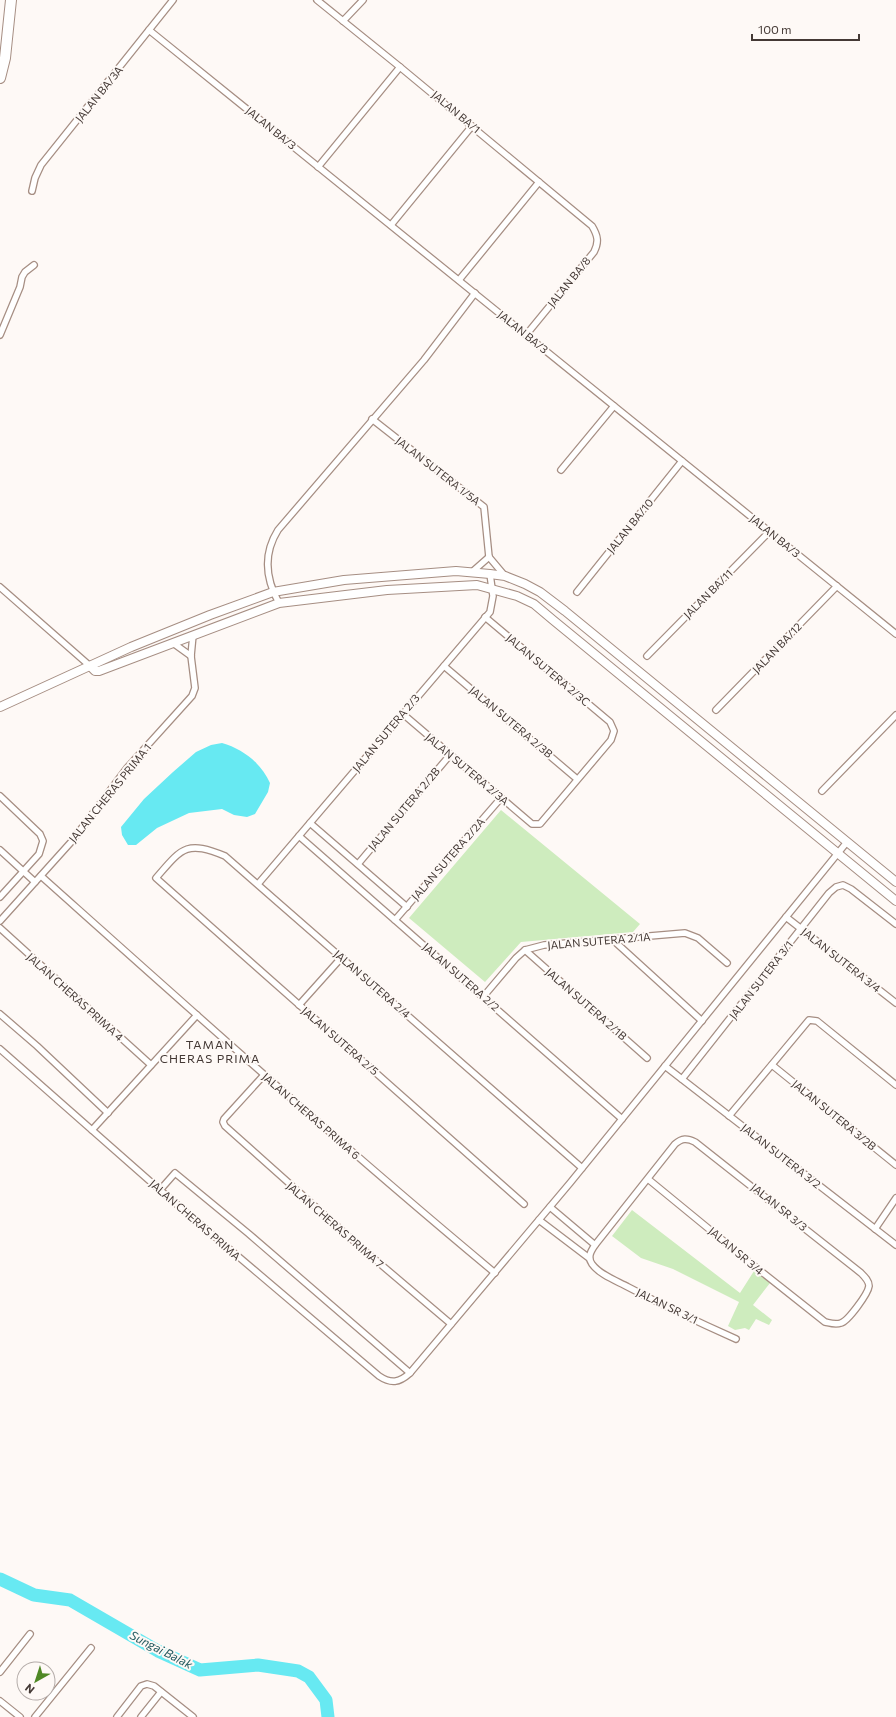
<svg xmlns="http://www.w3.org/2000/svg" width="896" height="1717" viewBox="0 0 896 1717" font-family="Commissioner,sans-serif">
<rect width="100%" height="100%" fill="#fef9f6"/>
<g fill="#ceecbe">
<polygon points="501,810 640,924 633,932 521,942 485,982 409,918"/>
<polygon points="632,1210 740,1293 754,1271 770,1283 753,1305 772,1320 769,1325 756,1319 749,1330 745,1328 735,1330 728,1326 739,1302 673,1269 641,1258 612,1236"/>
</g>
<path fill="#67e9f2" d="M222,743C243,749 261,763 270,783L268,792L255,814L247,817L234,815L222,809L189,813L157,828L136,845H128L122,835L121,827L144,799L173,772L196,752L211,745Z"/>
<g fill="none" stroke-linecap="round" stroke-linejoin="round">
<polyline stroke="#67e9f2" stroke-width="13" points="0,1579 34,1595 70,1600 158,1651 200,1670 258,1665 298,1671 309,1677 326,1700 328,1717"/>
<defs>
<g id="street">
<path d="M317,0L400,67L592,226C598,236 599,242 594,252L526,335"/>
<polyline points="343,21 363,0"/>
<polyline points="149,30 896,634"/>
<polyline points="318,167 400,67"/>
<polyline points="32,191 35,178 41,165 173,0"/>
<polyline points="391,225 472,126"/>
<polyline points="459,280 539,182"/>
<polyline points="0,335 20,287 22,277 25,272 34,265"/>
<polyline points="372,419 484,507 489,557"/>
<polyline points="561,470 614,406"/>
<polyline points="489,557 505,576"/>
<polyline points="472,572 489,557"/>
<polyline points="0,587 90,666"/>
<polyline points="577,592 682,461"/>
<path d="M279,603C265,578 263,554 278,530L424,360L475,293"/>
<polyline points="173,643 191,656"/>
<polyline points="647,656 769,532"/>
<polyline points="444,666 577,779"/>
<polyline points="716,710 837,586"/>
<polyline points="403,714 532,824 540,824 611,740 614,731 610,722 485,617"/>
<polyline points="822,791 896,715"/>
<polyline points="0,796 40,834 43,841 39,854 0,897"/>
<polyline points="310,823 407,907"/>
<polyline points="299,836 622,1119"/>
<polyline points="0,850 35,882"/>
<polyline points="358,864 450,755"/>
<path d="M41,876C191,1010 340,1144 495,1273"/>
<polyline points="258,884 490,612 493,596 490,574"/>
<polyline points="786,917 896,1003"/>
<polyline points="395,920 501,798"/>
<polyline points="0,921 72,841 127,768 192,696 195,688 191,656 193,635"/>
<polyline points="0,928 151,1065"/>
<polyline points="613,940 702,1021"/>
<polyline points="525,950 647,1058"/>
<polyline points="483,997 516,958 525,950 544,945 685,933 698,938 727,963"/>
<polyline points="299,1005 342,957"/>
<polyline points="0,1014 37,1046 108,1113"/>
<path d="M0,1049L160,1190L379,1376C391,1384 399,1383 410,1373L570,1183L847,842"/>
<polyline points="772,1065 896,1165"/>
<polyline points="665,1066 896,1245"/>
<polyline points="264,1075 224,1119 223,1122 225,1126 365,1251 451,1324"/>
<polyline points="682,1079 829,893 836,887 843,885 851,889 896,924"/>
<polyline points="729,1116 809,1020 817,1021 896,1085"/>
<polyline points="92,1130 197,1015"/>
<path d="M648,1179L748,1261L825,1322C830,1323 835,1325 841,1323C848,1321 868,1294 869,1286C869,1281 865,1277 861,1273L695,1142C687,1138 682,1138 675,1144L595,1245C591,1251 587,1257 592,1264C600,1275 617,1281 628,1287C664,1306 700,1323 736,1339"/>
<polyline points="160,1190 175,1173 249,1234 410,1373"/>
<path d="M524,1204L156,878C182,848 186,840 225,856L582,1168"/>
<polyline points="550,1207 595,1245"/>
<polyline points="539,1220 589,1258"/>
<polyline points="875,1229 896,1198"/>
<polyline points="0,1672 30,1634"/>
<polyline points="0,1701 20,1717"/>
<polyline points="35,1717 91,1648"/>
<polyline points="117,1717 141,1686 147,1684 154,1686 193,1717"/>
<polyline points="141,1717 161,1692"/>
</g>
<g id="secondary">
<polyline points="90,666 95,671 99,671 279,603 387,590 477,585 517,596 534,604 553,620 896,901"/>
<polyline points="0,707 131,647 210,615 273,592 344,580 456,571 490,574 505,576 525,584 540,592 565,611 896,882"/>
</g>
<polyline id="highway" points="0,78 5,58 11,0"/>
</defs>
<use href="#street" stroke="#a68e83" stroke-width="8"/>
<use href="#secondary" stroke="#a68e83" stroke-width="10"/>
<use href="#highway" stroke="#a68e83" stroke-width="12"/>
<use href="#street" stroke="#fff" stroke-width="5.5"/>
<use href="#secondary" stroke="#fff" stroke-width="8"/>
<use href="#highway" stroke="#fff" stroke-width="10"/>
</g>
<g text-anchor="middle" stroke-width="4" stroke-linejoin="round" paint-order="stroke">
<g font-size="11" fill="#443935" stroke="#fef9f6">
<text transform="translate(99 94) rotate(-51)" y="4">JALAN BA/3A</text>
<text transform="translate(456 112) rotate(40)" y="4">JALAN BA/1</text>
<text transform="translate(271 128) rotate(39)" y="4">JALAN BA/3</text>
<text transform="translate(569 282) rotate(-51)" y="4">JALAN BA/8</text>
<text transform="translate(523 332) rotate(39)" y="4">JALAN BA/3</text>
<text transform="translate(438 471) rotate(38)" y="4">JALAN SUTERA 1/5A</text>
<text transform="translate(630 526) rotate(-51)" y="4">JALAN BA/10</text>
<text transform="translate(775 536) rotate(39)" y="4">JALAN BA/3</text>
<text transform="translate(708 594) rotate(-45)" y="4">JALAN BA/11</text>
<text transform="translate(777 648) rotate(-46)" y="4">JALAN BA/12</text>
<text transform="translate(548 670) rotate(40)" y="4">JALAN SUTERA 2/3C</text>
<text transform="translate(511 722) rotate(40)" y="4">JALAN SUTERA 2/3B</text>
<text transform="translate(386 733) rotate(-50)" y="4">JALAN SUTERA 2/3</text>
<text transform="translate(467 769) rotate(40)" y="4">JALAN SUTERA 2/3A</text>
<text transform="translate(110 793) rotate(-51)" y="4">JALAN CHERAS PRIMA 1</text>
<text transform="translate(404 809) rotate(-50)" y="4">JALAN SUTERA 2/2B</text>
<text transform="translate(448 859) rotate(-49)" y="4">JALAN SUTERA 2/2A</text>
<text transform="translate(599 941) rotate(-5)" y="4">JALAN SUTERA 2/1A</text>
<text transform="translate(841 960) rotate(38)" y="4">JALAN SUTERA 3/4</text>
<text transform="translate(461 977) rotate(41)" y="4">JALAN SUTERA 2/2</text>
<text transform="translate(761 980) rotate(-52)" y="4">JALAN SUTERA 3/1</text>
<text transform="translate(372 984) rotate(41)" y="4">JALAN SUTERA 2/4</text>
<text transform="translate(75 997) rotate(42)" y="4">JALAN CHERAS PRIMA 4</text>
<text transform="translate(586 1004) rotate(41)" y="4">JALAN SUTERA 2/1B</text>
<text transform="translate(340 1041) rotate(41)" y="4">JALAN SUTERA 2/5</text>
<text transform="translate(834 1115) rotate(39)" y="4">JALAN SUTERA 3/2B</text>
<text transform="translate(311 1116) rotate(41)" y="4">JALAN CHERAS PRIMA 6</text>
<text transform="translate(781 1156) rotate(38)" y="4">JALAN SUTERA 3/2</text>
<text transform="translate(779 1207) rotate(39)" y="4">JALAN SR 3/3</text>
<text transform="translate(195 1220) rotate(41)" y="4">JALAN CHERAS PRIMA</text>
<text transform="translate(335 1225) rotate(41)" y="4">JALAN CHERAS PRIMA 7</text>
<text transform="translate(736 1251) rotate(40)" y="4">JALAN SR 3/4</text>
<text transform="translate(667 1306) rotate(26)" y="4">JALAN SR 3/1</text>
</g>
<g font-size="12" letter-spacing="1" fill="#443935" stroke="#fef9f6">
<text x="210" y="1049">TAMAN<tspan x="210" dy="14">CHERAS PRIMA</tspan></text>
</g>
<g font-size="12" font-style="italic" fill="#245b60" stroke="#fef9f6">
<text transform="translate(161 1650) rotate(27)" y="4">Sungai Balak</text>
</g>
</g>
<g transform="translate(36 1681) rotate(219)"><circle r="19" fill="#fef9f6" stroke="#b4aca9"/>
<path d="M0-3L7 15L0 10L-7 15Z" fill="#4f8825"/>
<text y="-6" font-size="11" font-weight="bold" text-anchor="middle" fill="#443935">N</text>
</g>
<path d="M752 34v6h107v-6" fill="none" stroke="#443935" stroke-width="2"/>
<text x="758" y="34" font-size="12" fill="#443935" stroke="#fef9f6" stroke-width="3" paint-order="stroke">100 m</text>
</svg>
